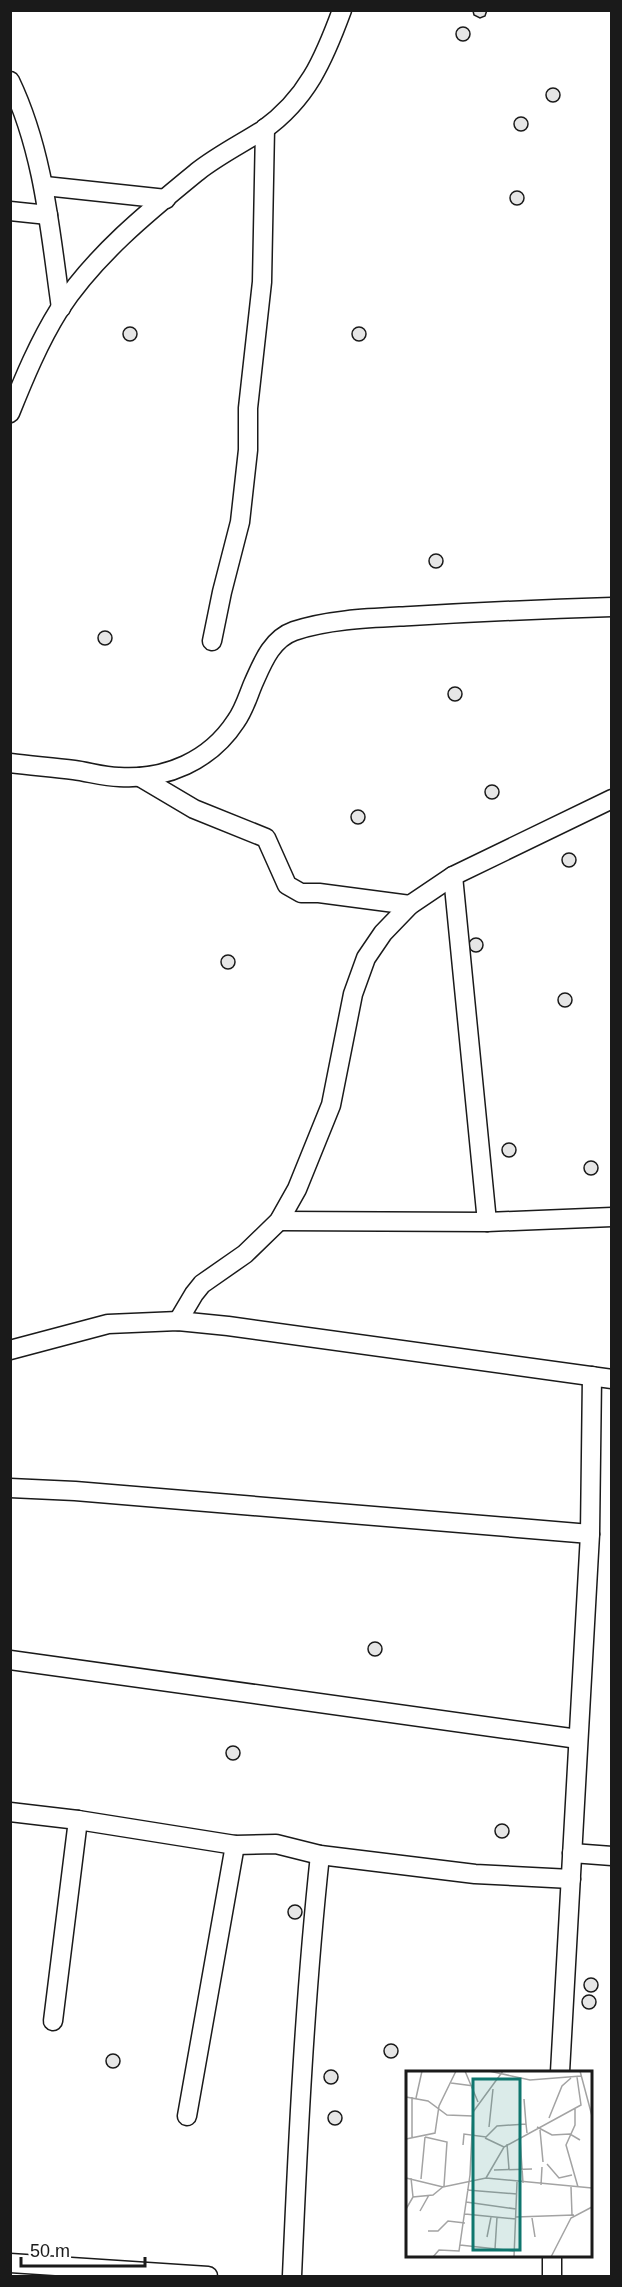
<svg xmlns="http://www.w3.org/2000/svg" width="622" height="2287" viewBox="0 0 622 2287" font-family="Arial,sans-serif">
<rect width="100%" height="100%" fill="#fff"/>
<g fill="#e6e6e6" stroke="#1a1a1a" stroke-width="1.5">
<polygon points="487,10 485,16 480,18 474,15 473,11"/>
<circle cx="463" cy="34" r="7"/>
<circle cx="553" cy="95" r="7"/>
<circle cx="521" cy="124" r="7"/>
<circle cx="517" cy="198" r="7"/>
<circle cx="130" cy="334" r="7"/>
<circle cx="359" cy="334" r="7"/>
<circle cx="436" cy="561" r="7"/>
<circle cx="105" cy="638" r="7"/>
<circle cx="455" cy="694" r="7"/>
<circle cx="492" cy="792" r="7"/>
<circle cx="358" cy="817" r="7"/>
<circle cx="569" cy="860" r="7"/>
<circle cx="476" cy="945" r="7"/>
<circle cx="228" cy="962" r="7"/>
<circle cx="565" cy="1000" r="7"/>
<circle cx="509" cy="1150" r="7"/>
<circle cx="591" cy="1168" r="7"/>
<circle cx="375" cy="1649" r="7"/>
<circle cx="233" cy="1753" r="7"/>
<circle cx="502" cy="1831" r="7"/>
<circle cx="295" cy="1912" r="7"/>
<circle cx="591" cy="1985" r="7"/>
<circle cx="589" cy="2002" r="7"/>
<circle cx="391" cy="2051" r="7"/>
<circle cx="113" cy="2061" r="7"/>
<circle cx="331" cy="2077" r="7"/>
<circle cx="335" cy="2118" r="7"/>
</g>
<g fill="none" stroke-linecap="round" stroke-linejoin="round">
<defs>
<g id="minor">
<path d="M10,81C44,152 50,231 61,308"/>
<polyline points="45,186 166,199"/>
<polyline points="10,211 48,215"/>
<path d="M10,413C24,378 39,342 59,310C94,256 148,212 197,172C217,156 241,144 263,130C307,99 324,59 342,10"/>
<polyline points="212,641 222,592 240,522 248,450 248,408 262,282 265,128"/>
<path d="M10,763C32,766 53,767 74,770C89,772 104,777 119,777C166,780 210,761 236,721C244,710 248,696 253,684C262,664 271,639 294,631C330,619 373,618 411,616C478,612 545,609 612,607"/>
<polyline points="140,777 194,809 266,838 287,885 301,893 319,893 410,905"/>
<polyline points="453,876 487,1222"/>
<polyline points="279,1221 487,1222 612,1217"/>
<polyline points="178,1321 194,1294 202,1284 245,1254 279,1221 297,1189 331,1105 353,994 366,958 383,933 410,905 453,876 612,799"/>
<polyline points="10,1350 108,1324 178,1321 228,1326 612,1379"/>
<polyline points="10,1488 75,1491 590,1534"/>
<polyline points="10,1660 578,1739"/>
<polyline points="10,1812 78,1820 235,1845 276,1844 320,1855 475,1874 571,1879"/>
<polyline points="572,1853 612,1856"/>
<polyline points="53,2021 78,1820"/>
<polyline points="560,2072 590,1534 592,1376"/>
<polyline points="187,2116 235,1845"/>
<polyline points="10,2263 208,2276"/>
<path d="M292,2276C298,2136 305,1995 320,1855"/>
<polyline points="552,2276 552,2256"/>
</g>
</defs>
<use href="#minor" stroke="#1a1a1a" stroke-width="21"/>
<use href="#minor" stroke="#fff" stroke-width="18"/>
</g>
<g transform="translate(406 2071)">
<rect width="186" height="186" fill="#fff"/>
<path fill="none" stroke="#a3a3a3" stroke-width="1.5" d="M59,0L72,31M83,0L124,9L175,5M174,0L186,45M45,12L68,15M0,26L22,30L41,44L67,45M6,26V67M10,27L16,0M118,28L120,53M169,37V54L160,74L172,116M143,47L156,15L165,7M83,56L87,18M131,56L146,64L164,63L174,69M134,59L137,91M79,67L98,76M114,67L117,112M0,68L29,62L33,35L50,0M101,73L103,98M57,74L58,63L80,66L91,55L120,53L121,62M141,93L153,107L166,104M88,99L126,98M0,107L37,116L80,107L186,117M5,107L7,126M80,107L98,76L175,34L171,6M15,108L19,66M135,114L136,96M165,116L166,144M61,119L111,123M60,131L110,138M0,138L7,126L27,124L38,115L41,71L19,66M14,140L23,124M59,143L110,148M110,146L168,144M126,147L129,166M22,160H32L42,150L59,152M81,166L85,146M54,174L108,180M89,178L91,146M27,186L33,179L53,180L64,104L67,41L97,0M108,186L111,111M145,186L165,147L186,136"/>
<path fill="#0f766e" fill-opacity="0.15" stroke="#0f766e" stroke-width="3" d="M67,8H114V179H67Z"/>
<rect width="186" height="186" fill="none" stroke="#1a1a1a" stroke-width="3"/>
</g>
<rect width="622" height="2287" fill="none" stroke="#1a1a1a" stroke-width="24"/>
<path d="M21 2257v9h124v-9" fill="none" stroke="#1a1a1a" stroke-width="3"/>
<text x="30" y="2257" font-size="18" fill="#1a1a1a" stroke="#ffffff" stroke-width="4.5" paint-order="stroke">50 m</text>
</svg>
